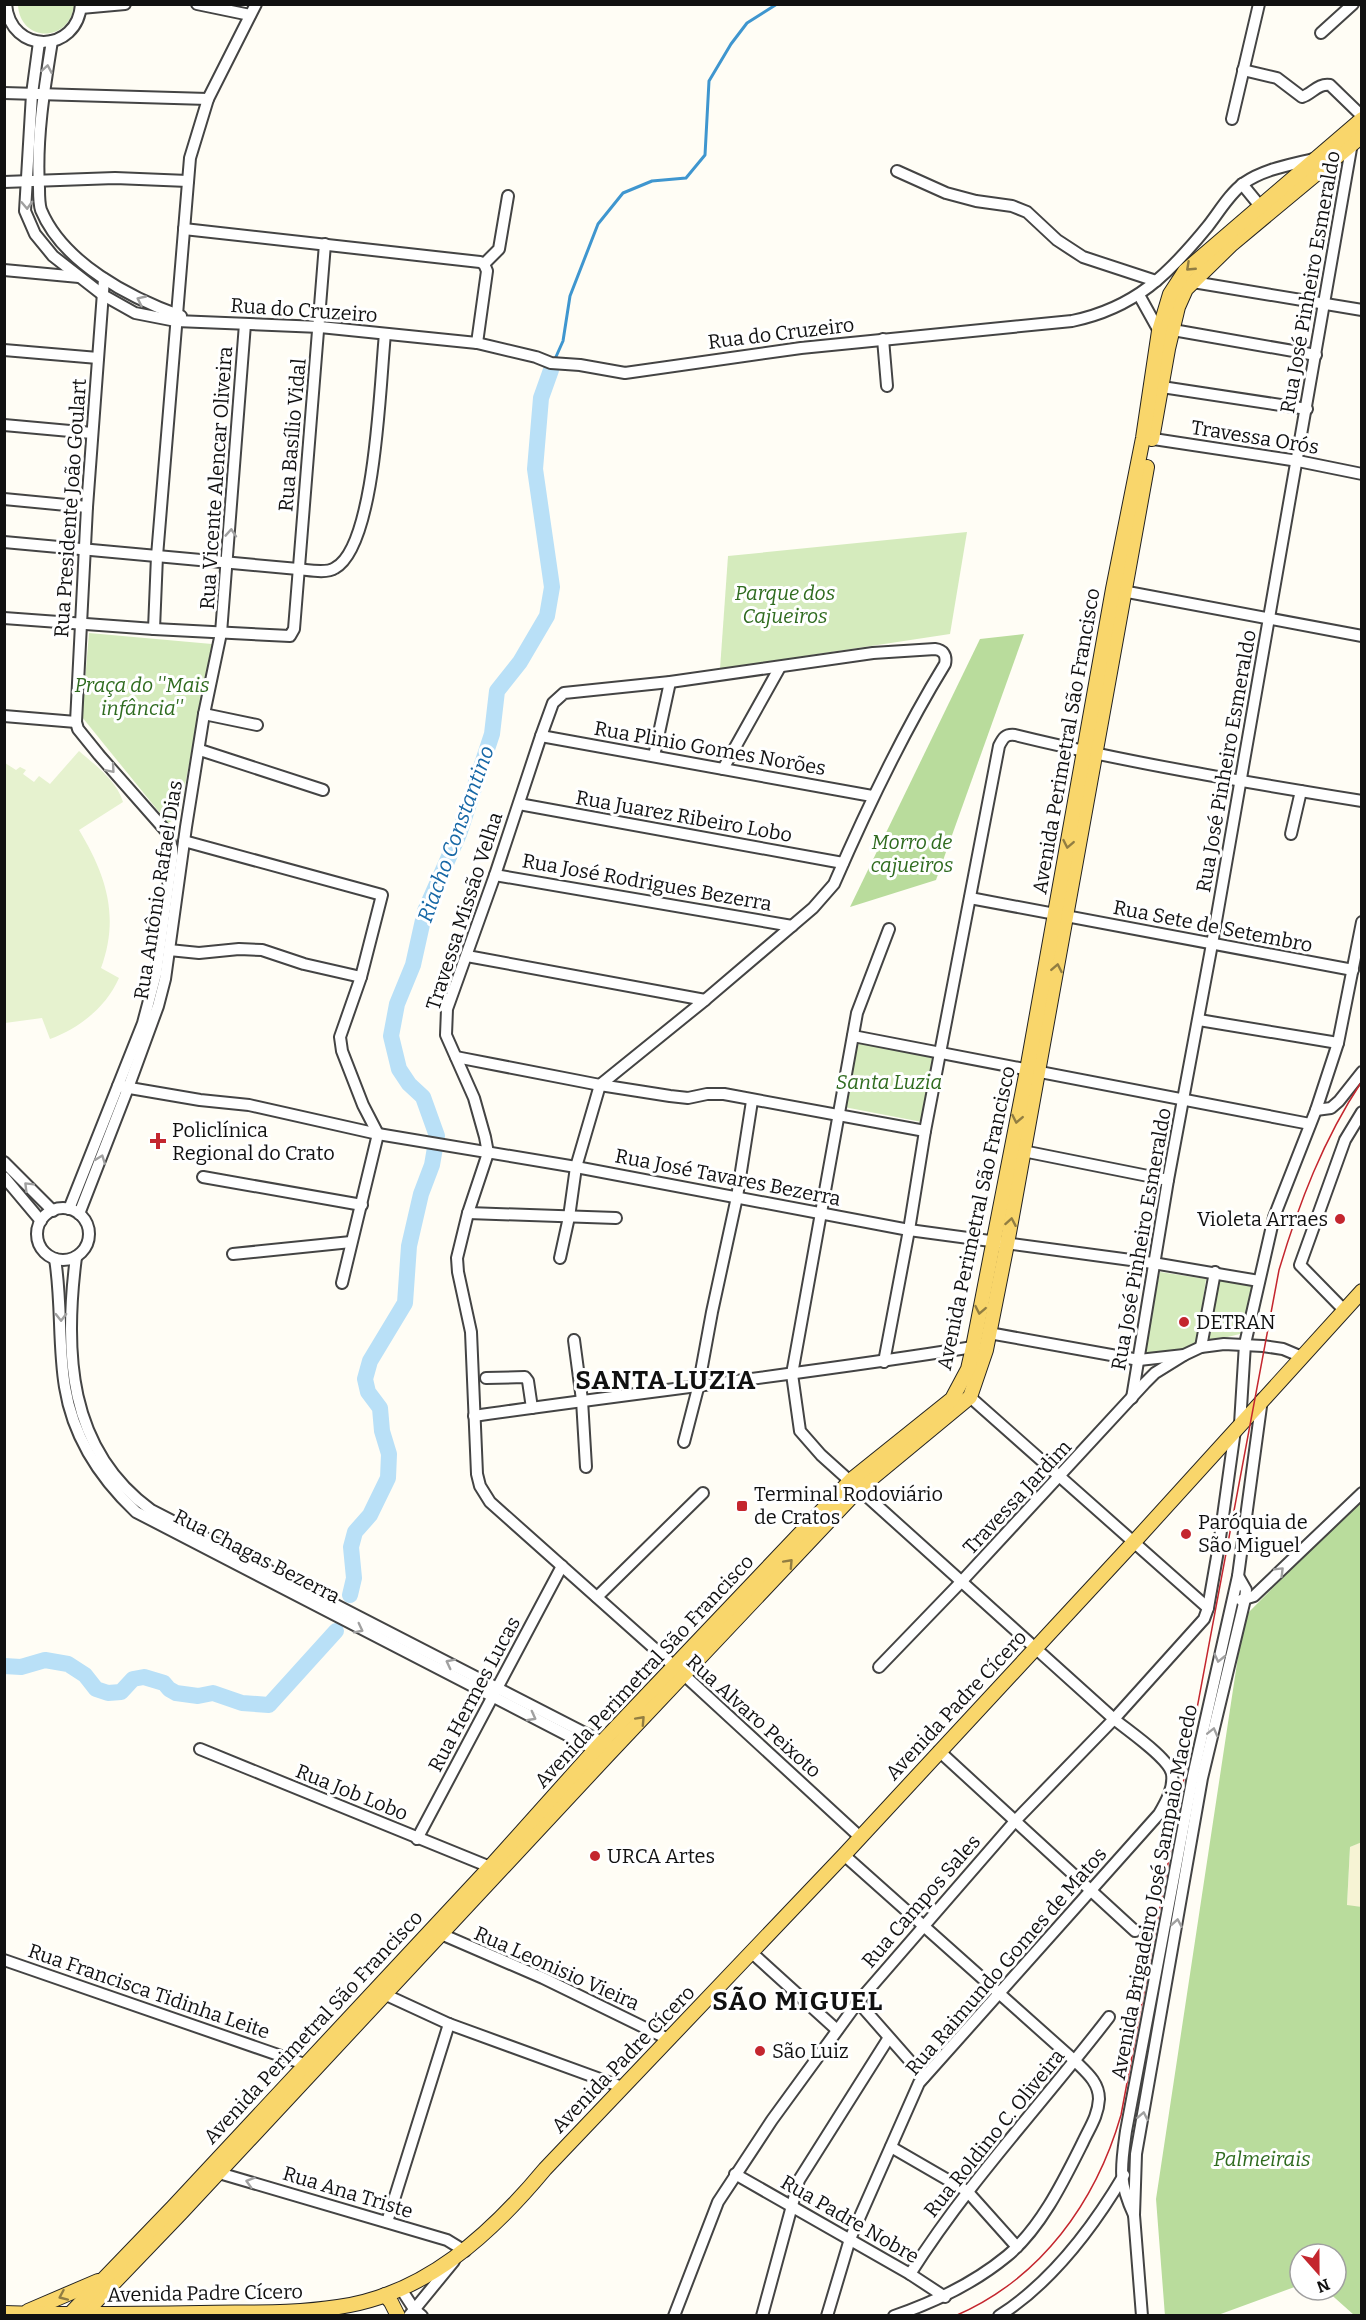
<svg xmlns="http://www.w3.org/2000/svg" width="1366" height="2320" viewBox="0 0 1366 2320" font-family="Bitter,serif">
<rect width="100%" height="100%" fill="#fffdf5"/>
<polygon fill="#f6f3d4" points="1361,1842 1361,1907 1347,1906 1350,1847"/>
<g fill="#d5ebbd">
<path d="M18,5H74C70,43 20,43 18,5Z"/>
<polygon points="967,532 950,634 720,669 728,556"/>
<polygon points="89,633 212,644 179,817 168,823 82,717"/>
<polygon points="856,1041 934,1056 922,1122 844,1107"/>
<polygon points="1160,1272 1206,1279 1196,1346 1174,1351 1143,1354"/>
<polygon points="1220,1278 1252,1283 1244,1333 1207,1342"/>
</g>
<g fill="#b9dc9c">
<polygon points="1024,634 936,880 850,907 980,639"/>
<polygon points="1361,1499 1362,1842 1350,1847 1347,1905 1362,1907 1361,2315 1354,2315 1326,2290 1336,2290 1336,2254 1300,2254 1300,2285 1218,2315 1165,2316 1156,2199 1244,1617"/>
</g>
<path fill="#e6f2cf" d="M79,751C95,765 117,781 123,802L79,830C106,875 120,916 101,968L119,978C106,1007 80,1028 50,1039L42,1018L5,1023V763L16,770L20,767L26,770L23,774L34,782L39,776L50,784Z"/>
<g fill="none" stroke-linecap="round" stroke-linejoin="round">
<polyline stroke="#3f96cf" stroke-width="3" points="555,359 563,341 570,296 598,224 623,193 652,181 686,178 705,155 709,81 731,44 747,23 777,4"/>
<g stroke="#b9e0f7" stroke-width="16">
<polyline points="350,1595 354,1578 351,1547 355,1532 370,1515 388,1478 389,1454 382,1431 380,1408 368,1392 365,1379 370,1361 405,1303 409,1246 421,1194 432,1165 437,1136 423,1097 409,1084 399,1069 391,1036 397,1004 413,965 425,911 459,834 492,734 497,691 520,662 547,616 552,587 535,469 541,398 551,370"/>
<polyline points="4,1666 21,1667 45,1660 68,1664 85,1675 96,1689 108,1693 121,1692 133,1679 144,1677 164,1683 169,1689 176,1693 198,1696 213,1693 242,1703 269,1705 336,1631"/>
</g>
<defs>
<g id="minor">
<path d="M6,4C10,55 78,54 81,4"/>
<polyline points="197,4 250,15"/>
<polyline points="81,8 125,4"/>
<polyline points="1321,33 1353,4"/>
<path d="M52,41C44,90 36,139 39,188C39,195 39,204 41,210C63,263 130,298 181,316"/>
<path d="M39,42L32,94L25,211L35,234L53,256L103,295L135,313L176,321L320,327L477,343L536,357L551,363L580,365L625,373L801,348L1072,321C1135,308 1169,274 1208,226C1219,212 1230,193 1244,183C1264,169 1290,165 1313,159"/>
<path d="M1243,70L1277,78L1302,97C1312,94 1318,83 1330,85L1362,116"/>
<polyline points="4,93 208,99"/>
<polyline points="1232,119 1259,4"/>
<polyline points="897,171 946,193 976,201 1012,206 1027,212 1057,240 1083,257 1156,281"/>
<polyline points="4,182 115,178 188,181"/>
<polyline points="1242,184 1260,206"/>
<polyline points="184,229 480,262 484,264 487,271 477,343"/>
<polyline points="484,264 499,249 508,196"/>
<polyline points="4,270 79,277"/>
<polyline points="1193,282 1362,310"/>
<polyline points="1139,295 1159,331"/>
<polyline points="1173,330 1316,355"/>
<polyline points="883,339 887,386"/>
<polyline points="4,350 98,358"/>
<polyline points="1162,387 1307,409"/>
<polyline points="4,425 92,433"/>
<polyline points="1147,438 1298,461 1362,474"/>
<polyline points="4,499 87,507"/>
<path d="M4,542L298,569C309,570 326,574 335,568C376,546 380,381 385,334"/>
<polyline points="1117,590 1362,636"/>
<polyline points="4,618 154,629 290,636 294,629 325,244"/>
<polyline points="154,629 157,556 190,158 208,99 256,4"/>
<polyline points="204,714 257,725"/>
<polyline points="4,716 76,722"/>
<polyline points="541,736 872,796"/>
<polyline points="200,750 323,790"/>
<polyline points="654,756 670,682"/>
<polyline points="723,769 780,667"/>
<polyline points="519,804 843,863"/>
<polyline points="1291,834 1301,791"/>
<polyline points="184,841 382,895 361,977 340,1037 342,1051 363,1105 378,1134 342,1283"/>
<polyline points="495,875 792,926"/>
<polyline points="970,898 1353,970"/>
<polyline points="169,950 199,953 239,949 262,950 304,964 361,977"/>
<polyline points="467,956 705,1000"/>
<polyline points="1199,1020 1338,1043"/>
<polyline points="853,1036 1310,1124"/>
<polyline points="456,1057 600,1085 670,1096 688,1098 707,1094 724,1094 925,1131"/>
<polyline points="118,1086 200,1100 249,1105 378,1134 576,1167 909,1230 1153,1263 1259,1281"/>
<polyline points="1316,1110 1331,1108 1339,1101 1362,1072"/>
<polyline points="1023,1151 1168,1180"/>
<polyline points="4,1162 53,1211"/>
<polyline points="4,1177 41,1221"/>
<polyline points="203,1177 362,1205"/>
<circle cx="63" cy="1234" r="26"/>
<polyline points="69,1209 143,1023 156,974 172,858 172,848 166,831 99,755 78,729 76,722 87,507 104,279"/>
<polyline points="468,1213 616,1218"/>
<polyline points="79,1214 128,1088 158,1006 165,979 186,827 204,714 221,633 245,324"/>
<polyline points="233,1254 351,1242"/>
<path d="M76,1257C64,1351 67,1449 151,1510L608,1745"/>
<path d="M560,1258L569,1217L576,1167L600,1085L705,1000L813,908L834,884C867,808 902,734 945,664C947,655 943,650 935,649L873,653L670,682L564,693L553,703L541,736L495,875L447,1009L446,1035L474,1098L485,1137L488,1153L468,1213L457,1258L458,1272L471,1332L477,1474L480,1486L490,1502L683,1674L860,1837"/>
<path d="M55,1259C62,1302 58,1345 65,1387C73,1437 100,1478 136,1512L600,1752"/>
<polyline points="1344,1310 1300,1265 1345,1140 1362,1112"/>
<polyline points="989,1333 1139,1360 1184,1355 1201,1347 1224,1344 1263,1346 1283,1349 1302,1357"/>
<polyline points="574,1340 582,1400 586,1467"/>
<polyline points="1201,1347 1215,1272"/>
<path d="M884,1362L909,1230L925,1131L999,746C1003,738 1005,734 1015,735C1129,763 1245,782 1362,801"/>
<polyline points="486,1378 525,1377 528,1381 532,1408"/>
<polyline points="970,1397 1208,1608"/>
<polyline points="1132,1398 1168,1180 1212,944 1352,143"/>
<path d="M474,1416C640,1392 807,1374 973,1347L978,1348"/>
<polyline points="1240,1424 1245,1344 1274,1217 1316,1110 1338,1043 1362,922"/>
<polyline points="684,1442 698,1388 712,1312 737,1197 752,1101"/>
<polyline points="597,1597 703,1493"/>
<polyline points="1241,1600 1254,1596 1362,1493"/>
<polyline points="879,1667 962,1581 1145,1383 1155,1373 1184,1355"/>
<polyline points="200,1749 490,1867"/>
<polyline points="939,1751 1135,1931"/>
<polyline points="417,1839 562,1566"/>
<path d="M844,1855L1075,2061C1086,2072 1099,2082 1099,2099C1098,2116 1090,2127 1083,2142C1064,2180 1041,2228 1007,2256C973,2284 935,2302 894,2316"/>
<polyline points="434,1931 543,1978 668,2039"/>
<polyline points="751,1952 837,2030"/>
<polyline points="4,1960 313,2067"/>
<polyline points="384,1994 449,2024 622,2087"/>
<polyline points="858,2002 924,2077"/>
<polyline points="891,2147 967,2191 1017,2247"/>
<polyline points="219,2173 447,2240 465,2251"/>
<polyline points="735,2174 910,2274 945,2297"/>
<path d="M1134,2215C1118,2181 1121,2167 1126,2131L1193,1776L1238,1576L1262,1399"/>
<polyline points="387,2222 449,2024"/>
<path d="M910,2274C968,2182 1043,2103 1109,2017"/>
<polyline points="401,2289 414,2309 422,2316"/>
<polyline points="409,2316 454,2261"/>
<polyline points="674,2316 718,2202 772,2120 858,2002 1016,1820 1114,1719 1204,1619 1208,1608 1219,1545 1235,1430"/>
<polyline points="762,2316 799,2180 888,2039"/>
<path d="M827,2316L850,2239L919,2083L1159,1814C1166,1802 1174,1788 1172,1774C1169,1758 1127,1730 1114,1719L821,1455L800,1431L792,1374L857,1013L889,929"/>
<path d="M999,2316C1052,2282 1092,2229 1124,2175"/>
<polyline points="1142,2316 1134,2215 1136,2154 1202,1778 1245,1599 1246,1590 1238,1576"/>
</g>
<g id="major">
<polyline points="1152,439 1168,349 1178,307 1186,289 1232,244 1362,136"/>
<polyline points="385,2295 391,2302 398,2316"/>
<polyline points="28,2311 98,2281"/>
<path d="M4,2313C70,2315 135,2314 201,2313C246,2312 293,2314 338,2307C425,2295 491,2234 545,2169L844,1855L1134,1542L1362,1291"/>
<polyline points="84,2314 181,2213 607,1756 860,1488 970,1397 986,1350 1007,1244 1147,467"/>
<polyline points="69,2315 173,2207 490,1867 602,1742 851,1480 952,1399 968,1369 973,1347 1027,1070 1113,589 1143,438 1159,331 1170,294 1185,271 1362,119"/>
</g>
</defs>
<use href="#minor" stroke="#444" stroke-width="14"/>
<use href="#major" stroke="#222" stroke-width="16"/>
<use href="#minor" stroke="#fff" stroke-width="10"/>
<use href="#major" stroke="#f9d66b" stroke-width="14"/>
<path stroke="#c4262e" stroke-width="1.5" d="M955,2316C1041,2279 1096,2202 1121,2115L1279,1270C1299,1203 1323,1140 1362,1081"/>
</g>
<defs><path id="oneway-chevron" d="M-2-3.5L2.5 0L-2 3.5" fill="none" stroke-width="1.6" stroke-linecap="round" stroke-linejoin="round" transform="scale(1.5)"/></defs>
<g stroke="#a0a0a0">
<use href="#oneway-chevron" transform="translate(47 69) rotate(-80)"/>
<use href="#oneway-chevron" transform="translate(27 205) rotate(88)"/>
<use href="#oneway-chevron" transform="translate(141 300) rotate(-155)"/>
<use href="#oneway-chevron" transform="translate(231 533) rotate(-86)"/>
<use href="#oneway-chevron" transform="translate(111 769) rotate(49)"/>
<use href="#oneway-chevron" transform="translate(101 1159) rotate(-69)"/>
<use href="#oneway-chevron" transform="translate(28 1186) rotate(-135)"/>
<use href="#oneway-chevron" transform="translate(61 1317) rotate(89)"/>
<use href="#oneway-chevron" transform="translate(1280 1571) rotate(-45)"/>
<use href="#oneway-chevron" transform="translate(359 1629) rotate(27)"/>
<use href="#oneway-chevron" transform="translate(1219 1658) rotate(103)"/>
<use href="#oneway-chevron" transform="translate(450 1663) rotate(-153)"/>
<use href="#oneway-chevron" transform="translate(532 1717) rotate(28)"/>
<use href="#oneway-chevron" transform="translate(1213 1732) rotate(-76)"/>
<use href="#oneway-chevron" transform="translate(1177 1923) rotate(-80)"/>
<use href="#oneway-chevron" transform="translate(1143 2116) rotate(-79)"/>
<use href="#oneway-chevron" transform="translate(250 2182) rotate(-164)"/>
</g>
<g stroke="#917d42">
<use href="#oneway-chevron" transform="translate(1190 267) rotate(137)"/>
<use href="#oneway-chevron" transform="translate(1068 844) rotate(101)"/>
<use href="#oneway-chevron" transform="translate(1057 968) rotate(-79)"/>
<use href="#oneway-chevron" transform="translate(1017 1119) rotate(101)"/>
<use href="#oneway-chevron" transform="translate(1011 1222) rotate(-80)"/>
<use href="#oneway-chevron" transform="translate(980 1310) rotate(101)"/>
<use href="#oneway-chevron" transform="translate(789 1563) rotate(-47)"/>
<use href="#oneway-chevron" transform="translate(641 1720) rotate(-47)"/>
<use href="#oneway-chevron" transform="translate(63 2296) rotate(156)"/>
</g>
<g fill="#c4262e" stroke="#fff" stroke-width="2">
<path d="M155 1132h6v6h6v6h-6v6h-6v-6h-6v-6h6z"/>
<circle cx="1340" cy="1219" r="6"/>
<circle cx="1184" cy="1322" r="6"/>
<rect x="736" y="1500" width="12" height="12" rx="3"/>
<circle cx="1186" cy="1534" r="6"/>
<circle cx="595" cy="1856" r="6"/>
<circle cx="760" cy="2051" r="6"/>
</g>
<g text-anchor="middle" stroke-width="6" stroke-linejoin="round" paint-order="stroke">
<g font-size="20" fill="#111" stroke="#fff">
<text transform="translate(1310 282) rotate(-80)" y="7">Rua José Pinheiro Esmeraldo</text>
<text transform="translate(304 310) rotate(4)" y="7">Rua do Cruzeiro</text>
<text transform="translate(781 333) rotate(-7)" y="7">Rua do Cruzeiro</text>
<text transform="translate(292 435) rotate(-85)" y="7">Rua Basílio Vidal</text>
<text transform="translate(1255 437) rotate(9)" y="7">Travessa Orós</text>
<text transform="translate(216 478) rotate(-86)" y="7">Rua Vicente Alencar Oliveira</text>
<text transform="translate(70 508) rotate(-86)" y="7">Rua Presidente João Goulart</text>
<text transform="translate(1066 741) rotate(-80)" y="7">Avenida Perimetral São Francisco</text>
<text transform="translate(710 748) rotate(10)" y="7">Rua Plinio Gomes Norões</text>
<text transform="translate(1226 761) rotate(-80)" y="7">Rua José Pinheiro Esmeraldo</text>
<text transform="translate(684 816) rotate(10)" y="7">Rua Juarez Ribeiro Lobo</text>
<text transform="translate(647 882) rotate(10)" y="7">Rua José Rodrigues Bezerra</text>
<text transform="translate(158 890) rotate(-81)" y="7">Rua Antônio Rafael Dias</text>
<text transform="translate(464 911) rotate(-72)" y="7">Travessa Missão Velha</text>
<text transform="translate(1213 926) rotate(11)" y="7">Rua Sete de Setembro</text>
<text transform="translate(728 1177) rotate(11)" y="7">Rua José Tavares Bezerra</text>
<text transform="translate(976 1218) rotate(-78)" y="7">Avenida Perimetral São Francisco</text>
<text transform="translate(1141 1239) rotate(-80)" y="7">Rua José Pinheiro Esmeraldo</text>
<text transform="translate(1017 1497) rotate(-47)" y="7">Travessa Jardim</text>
<text transform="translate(257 1556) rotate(27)" y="7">Rua Chagas Bezerra</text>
<text transform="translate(644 1671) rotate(-47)" y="7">Avenida Perimetral São Francisco</text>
<text transform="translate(474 1694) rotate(-62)" y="7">Rua Hermes Lucas</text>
<text transform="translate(956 1705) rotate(-47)" y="7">Avenida Padre Cícero</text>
<text transform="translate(754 1716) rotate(42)" y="7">Rua Alvaro Peixoto</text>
<text transform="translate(352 1792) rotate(22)" y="7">Rua Job Lobo</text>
<text transform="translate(1154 1892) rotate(-79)" y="7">Avenida Brigadeiro José Sampaio Macedo</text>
<text transform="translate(921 1901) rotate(-49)" y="7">Rua Campos Sales</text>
<text transform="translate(1006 1961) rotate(-49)" y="7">Rua Raimundo Gomes de Matos</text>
<text transform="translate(557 1968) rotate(24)" y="7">Rua Leonisio Vieira</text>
<text transform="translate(149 1991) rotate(19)" y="7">Rua Francisca Tidinha Leite</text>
<text transform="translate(313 2027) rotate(-47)" y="7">Avenida Perimetral São Francisco</text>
<text transform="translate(623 2059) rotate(-46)" y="7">Avenida Padre Cícero</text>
<text transform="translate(994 2133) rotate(-51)" y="7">Rua Roldino C. Oliveira</text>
<text transform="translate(348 2192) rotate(17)" y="7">Rua Ana Triste</text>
<text transform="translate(850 2219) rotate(30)" y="7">Rua Padre Nobre</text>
<text transform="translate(205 2293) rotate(-1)" y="7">Avenida Padre Cícero</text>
</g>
<g font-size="20" font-style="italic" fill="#2f6b1f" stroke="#fff">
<text x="785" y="600">Parque dos<tspan x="785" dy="23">Cajueiros</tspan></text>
<text x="142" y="692">Praça do ''Mais<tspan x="142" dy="23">infância''</tspan></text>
<text x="912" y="849">Morro de<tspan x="912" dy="23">cajueiros</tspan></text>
<text x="889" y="1089">Santa Luzia</text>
<text x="1262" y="2166">Palmeirais</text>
</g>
<g font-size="20" fill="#111" stroke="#fff" text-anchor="start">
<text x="172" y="1137">Policlínica<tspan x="172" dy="23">Regional do Crato</tspan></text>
<text x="1328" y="1226" text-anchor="end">Violeta Arraes</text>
<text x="1196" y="1329">DETRAN</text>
<text x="754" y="1501">Terminal Rodoviário<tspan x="754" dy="23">de Cratos</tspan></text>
<text x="1198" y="1529">Paróquia de<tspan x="1198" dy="23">São Miguel</tspan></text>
<text x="607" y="1863">URCA Artes</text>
<text x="772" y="2058">São Luiz</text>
</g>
<g font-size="21" font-style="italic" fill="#1768a6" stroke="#fff">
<text transform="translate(456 834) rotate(-70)" y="7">Riacho Constantino</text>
</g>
<g font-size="26" font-weight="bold" letter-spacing="1.5" fill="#111" stroke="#fff">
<text x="666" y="1389">SANTA LUZIA</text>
<text x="798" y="2010">SÃO MIGUEL</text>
</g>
</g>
<rect width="1366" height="2320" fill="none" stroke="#111111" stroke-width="12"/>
<g transform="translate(1318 2272) rotate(159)"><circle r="28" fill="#ffffff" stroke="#a0a0a0" stroke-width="1.5"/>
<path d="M0-4.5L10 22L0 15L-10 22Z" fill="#c4262e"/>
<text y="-9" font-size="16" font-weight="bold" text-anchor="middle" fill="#111111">N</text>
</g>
</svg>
